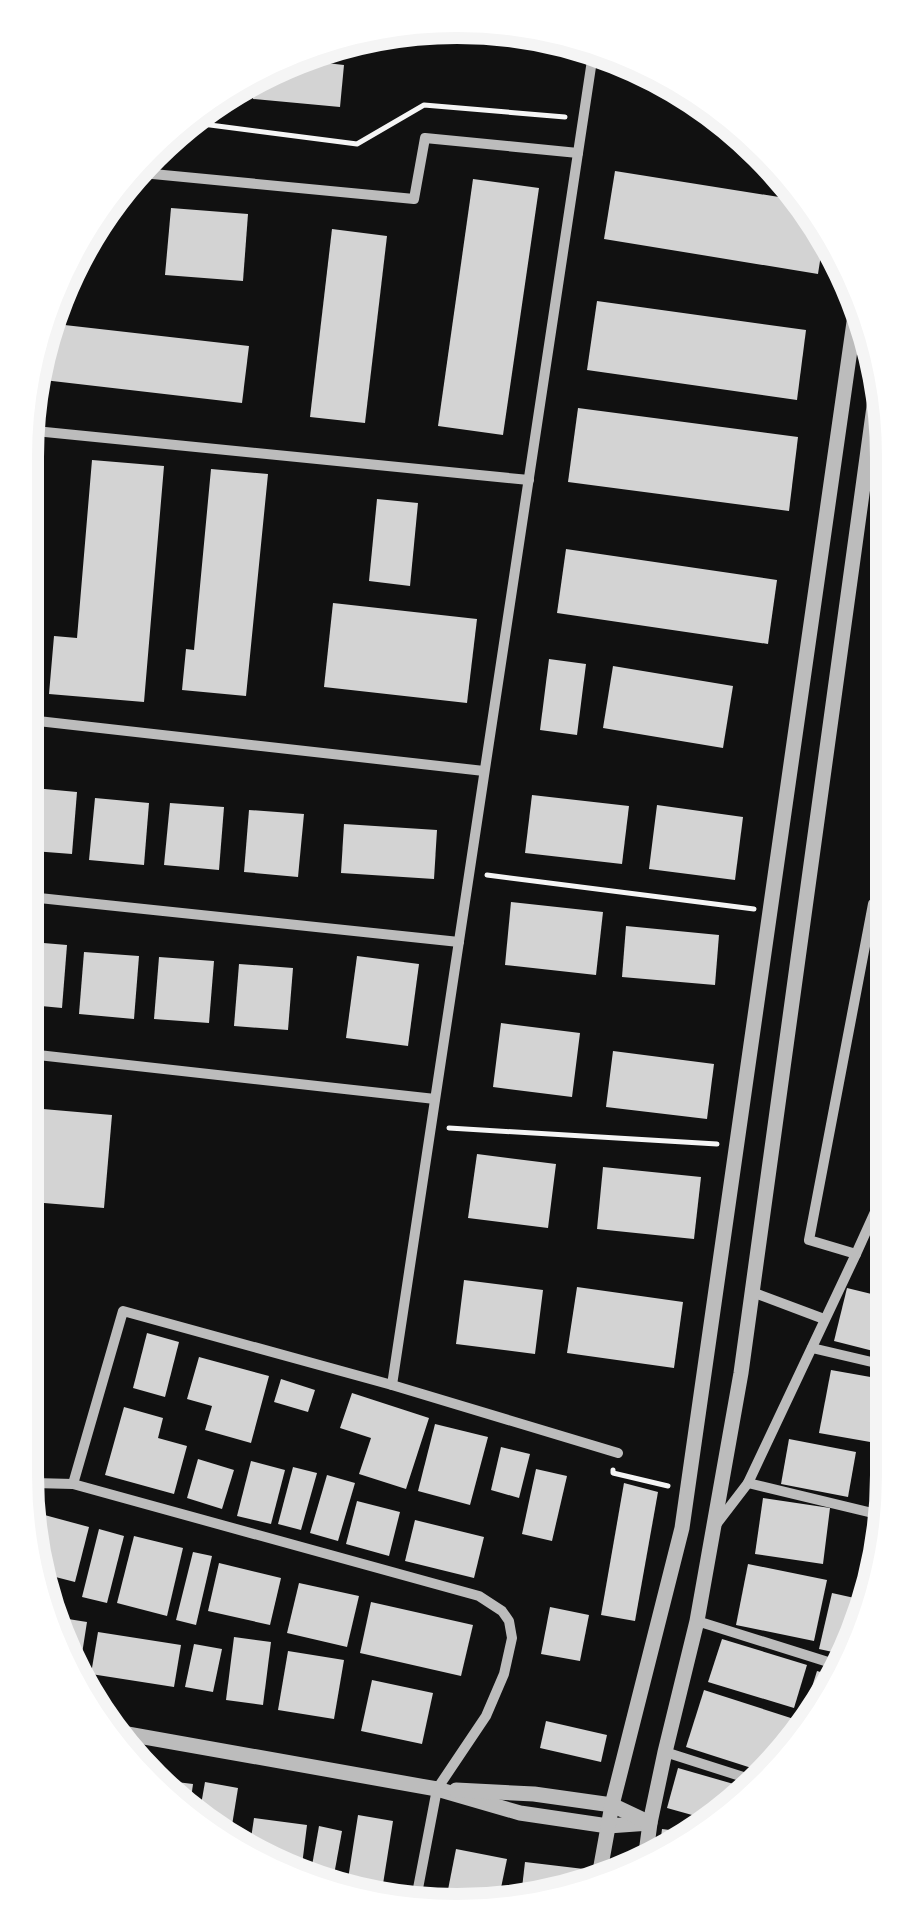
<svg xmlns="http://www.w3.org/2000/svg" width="913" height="1931" viewBox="0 0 913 1931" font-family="'Noto Serif',serif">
<rect width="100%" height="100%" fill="#111"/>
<g fill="#d3d3d3">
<polygon points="282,58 344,65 340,107 253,99 255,76"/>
<polygon points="615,171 810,202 825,229 818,274 604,239"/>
<polygon points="473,179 539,188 503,435 438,426"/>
<polygon points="171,208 248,214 243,281 165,275"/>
<polygon points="332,229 387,236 365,423 310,417"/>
<polygon points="597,301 806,330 797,400 587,370"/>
<polygon points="47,323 249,346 242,403 35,379"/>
<polygon points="578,408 798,437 789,511 568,482"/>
<polygon points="22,448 31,449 23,543 20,543"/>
<polygon points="92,460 164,466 144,702 49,694 54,636 77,638"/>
<polygon points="211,469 268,474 246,696 182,690 186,649 194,650"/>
<polygon points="377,499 418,503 410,586 369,581"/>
<polygon points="566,549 777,580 768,644 557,613"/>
<polygon points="333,603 477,619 467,703 324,687"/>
<polygon points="549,659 586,664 577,735 540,730"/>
<polygon points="613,666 733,686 723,748 603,728"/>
<polygon points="23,787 77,792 72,854 20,850"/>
<polygon points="532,795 629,806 622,864 525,853"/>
<polygon points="95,798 149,803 144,865 89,860"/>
<polygon points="170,803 224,807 219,870 164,865"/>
<polygon points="657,805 743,817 735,880 649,869"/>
<polygon points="249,810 304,814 298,877 244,872"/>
<polygon points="344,824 437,830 434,879 341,873"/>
<polygon points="511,902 603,912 596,975 505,965"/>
<polygon points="626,926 719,935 715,985 622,977"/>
<polygon points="20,941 67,945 62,1008 20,1004"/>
<polygon points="84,952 139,956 134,1019 79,1014"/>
<polygon points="357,956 419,964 408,1046 346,1038"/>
<polygon points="159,957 214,961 209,1023 154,1019"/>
<polygon points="239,964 293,968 288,1030 234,1026"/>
<polygon points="501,1023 580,1033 572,1097 493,1087"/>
<polygon points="613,1051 714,1064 707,1119 606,1107"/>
<polygon points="20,1107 112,1115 104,1208 20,1201"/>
<polygon points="477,1154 556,1164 548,1228 468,1218"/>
<polygon points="603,1167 701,1177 694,1239 597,1229"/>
<polygon points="464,1280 543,1290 535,1354 456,1344"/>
<polygon points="577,1287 683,1302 674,1368 567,1353"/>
<polygon points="847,1288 892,1299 893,1356 834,1341"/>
<polygon points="147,1333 179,1342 165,1397 133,1388"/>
<polygon points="199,1357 269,1376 251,1443 205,1430 212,1406 187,1399"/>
<polygon points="831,1370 893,1381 893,1446 819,1433"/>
<polygon points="281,1379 315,1390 308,1412 274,1402"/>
<polygon points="352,1393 429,1418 406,1489 359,1474 371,1438 340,1428"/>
<polygon points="124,1407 163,1418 158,1438 187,1446 174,1494 105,1475"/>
<polygon points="435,1424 488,1437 470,1505 418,1491"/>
<polygon points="789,1439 856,1452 848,1497 781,1484"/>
<polygon points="501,1447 530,1454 519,1498 491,1490"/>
<polygon points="198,1459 234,1470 222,1509 187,1498"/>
<polygon points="251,1461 285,1470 271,1524 237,1516"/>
<polygon points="891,1462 893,1475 886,1510 882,1509"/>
<polygon points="293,1467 317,1473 301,1530 278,1524"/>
<polygon points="536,1469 567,1476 552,1541 522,1534"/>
<polygon points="327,1475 355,1483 338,1541 310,1533"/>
<polygon points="624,1483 658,1492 635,1621 601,1615"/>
<polygon points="763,1498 830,1508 823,1564 755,1554"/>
<polygon points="357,1501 400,1512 389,1556 346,1544"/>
<polygon points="26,1510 89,1527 75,1582 36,1572"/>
<polygon points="415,1520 484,1537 474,1578 405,1561"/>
<polygon points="99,1529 124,1536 107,1603 82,1597"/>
<polygon points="134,1536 183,1548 167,1616 117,1603"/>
<polygon points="874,1536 881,1537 871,1584 866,1583"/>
<polygon points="193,1552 212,1556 196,1625 176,1620"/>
<polygon points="219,1563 281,1578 270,1625 208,1611"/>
<polygon points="748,1564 827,1580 814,1641 736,1625"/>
<polygon points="299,1583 359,1596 347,1647 287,1633"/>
<polygon points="832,1593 868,1601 860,1642 851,1656 819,1649"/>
<polygon points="371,1602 473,1625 461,1676 360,1653"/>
<polygon points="550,1607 589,1615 580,1661 541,1654"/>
<polygon points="43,1615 87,1622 79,1673 74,1672"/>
<polygon points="98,1632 181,1645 174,1687 91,1674"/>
<polygon points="234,1637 271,1642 263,1705 226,1700"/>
<polygon points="722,1639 807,1665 794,1708 708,1682"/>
<polygon points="194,1644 222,1649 213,1692 185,1687"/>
<polygon points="288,1651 344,1660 334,1719 278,1710"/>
<polygon points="817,1671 838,1677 811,1719 803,1716"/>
<polygon points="372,1680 433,1693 422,1744 361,1731"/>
<polygon points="704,1690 797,1720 784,1763 770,1774 686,1747"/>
<polygon points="546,1721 607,1735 601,1762 540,1748"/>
<polygon points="678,1768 751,1789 710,1820 667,1808"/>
<polygon points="152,1779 193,1784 189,1814"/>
<polygon points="205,1782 238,1788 229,1844 214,1838 198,1822"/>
<polygon points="358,1815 393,1821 380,1903 371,1902 346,1892"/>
<polygon points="254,1818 307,1825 301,1873 249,1852"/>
<polygon points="319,1826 342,1831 332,1886 310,1877"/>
<polygon points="662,1829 693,1833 658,1860"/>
<polygon points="456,1849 507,1859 497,1907 445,1905"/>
<polygon points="525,1862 584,1869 582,1886 520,1905"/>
</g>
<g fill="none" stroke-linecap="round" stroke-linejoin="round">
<g stroke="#f5f5f5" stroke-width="5">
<polyline points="187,122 357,144 424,105 565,117"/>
<polyline points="487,875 754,909"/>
<polyline points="449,1128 717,1144"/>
<polyline points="613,1470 613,1473 668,1486"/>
</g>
<polyline stroke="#bcbcbc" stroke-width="6" points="20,1274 23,1275"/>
<g stroke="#bcbcbc" stroke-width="10">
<polyline points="593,54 636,60"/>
<polyline points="132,172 414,199 425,138 578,153"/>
<polyline points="25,430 529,480"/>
<polyline points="20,719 484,771"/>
<polyline points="20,896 459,942"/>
<polyline points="20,1053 435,1099"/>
<polyline points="856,1254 809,1240 873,904 891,904"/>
<polyline points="752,1292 824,1319"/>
<polyline points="812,1348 893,1367"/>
<polyline points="392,1385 594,47"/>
<polyline points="748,1483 885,1516"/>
<polyline points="73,1484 123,1311 392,1385 618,1453"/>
<polyline points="22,1487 34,1483 73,1484 479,1596 502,1611 509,1621 512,1638 504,1674 486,1716 437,1789 415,1904"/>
<polyline points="715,1526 748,1483 856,1254 879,1203 892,1164"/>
<polyline points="697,1621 844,1667"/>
<polyline points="665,1752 759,1782"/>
</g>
<g stroke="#bcbcbc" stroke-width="15">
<polyline points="105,1730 437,1789 520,1813 608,1826 650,1823"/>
<polyline points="456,1790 534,1794 612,1805 648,1822"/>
<polyline points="644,1868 650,1823 665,1752 697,1621 741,1373 880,363"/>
<polyline points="598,1882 612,1805 682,1528 859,287"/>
</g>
</g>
<path d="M0 0H913V1931H0ZM457 38H457A419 419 0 0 1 876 457V1475A419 419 0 0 1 457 1894H457A419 419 0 0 1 38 1475V457A419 419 0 0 1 457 38Z" fill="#fff" fill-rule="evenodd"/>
<path fill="none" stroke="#f5f5f5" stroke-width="12" d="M457 38H457A419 419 0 0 1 876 457V1475A419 419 0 0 1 457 1894H457A419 419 0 0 1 38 1475V457A419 419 0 0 1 457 38Z"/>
</svg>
